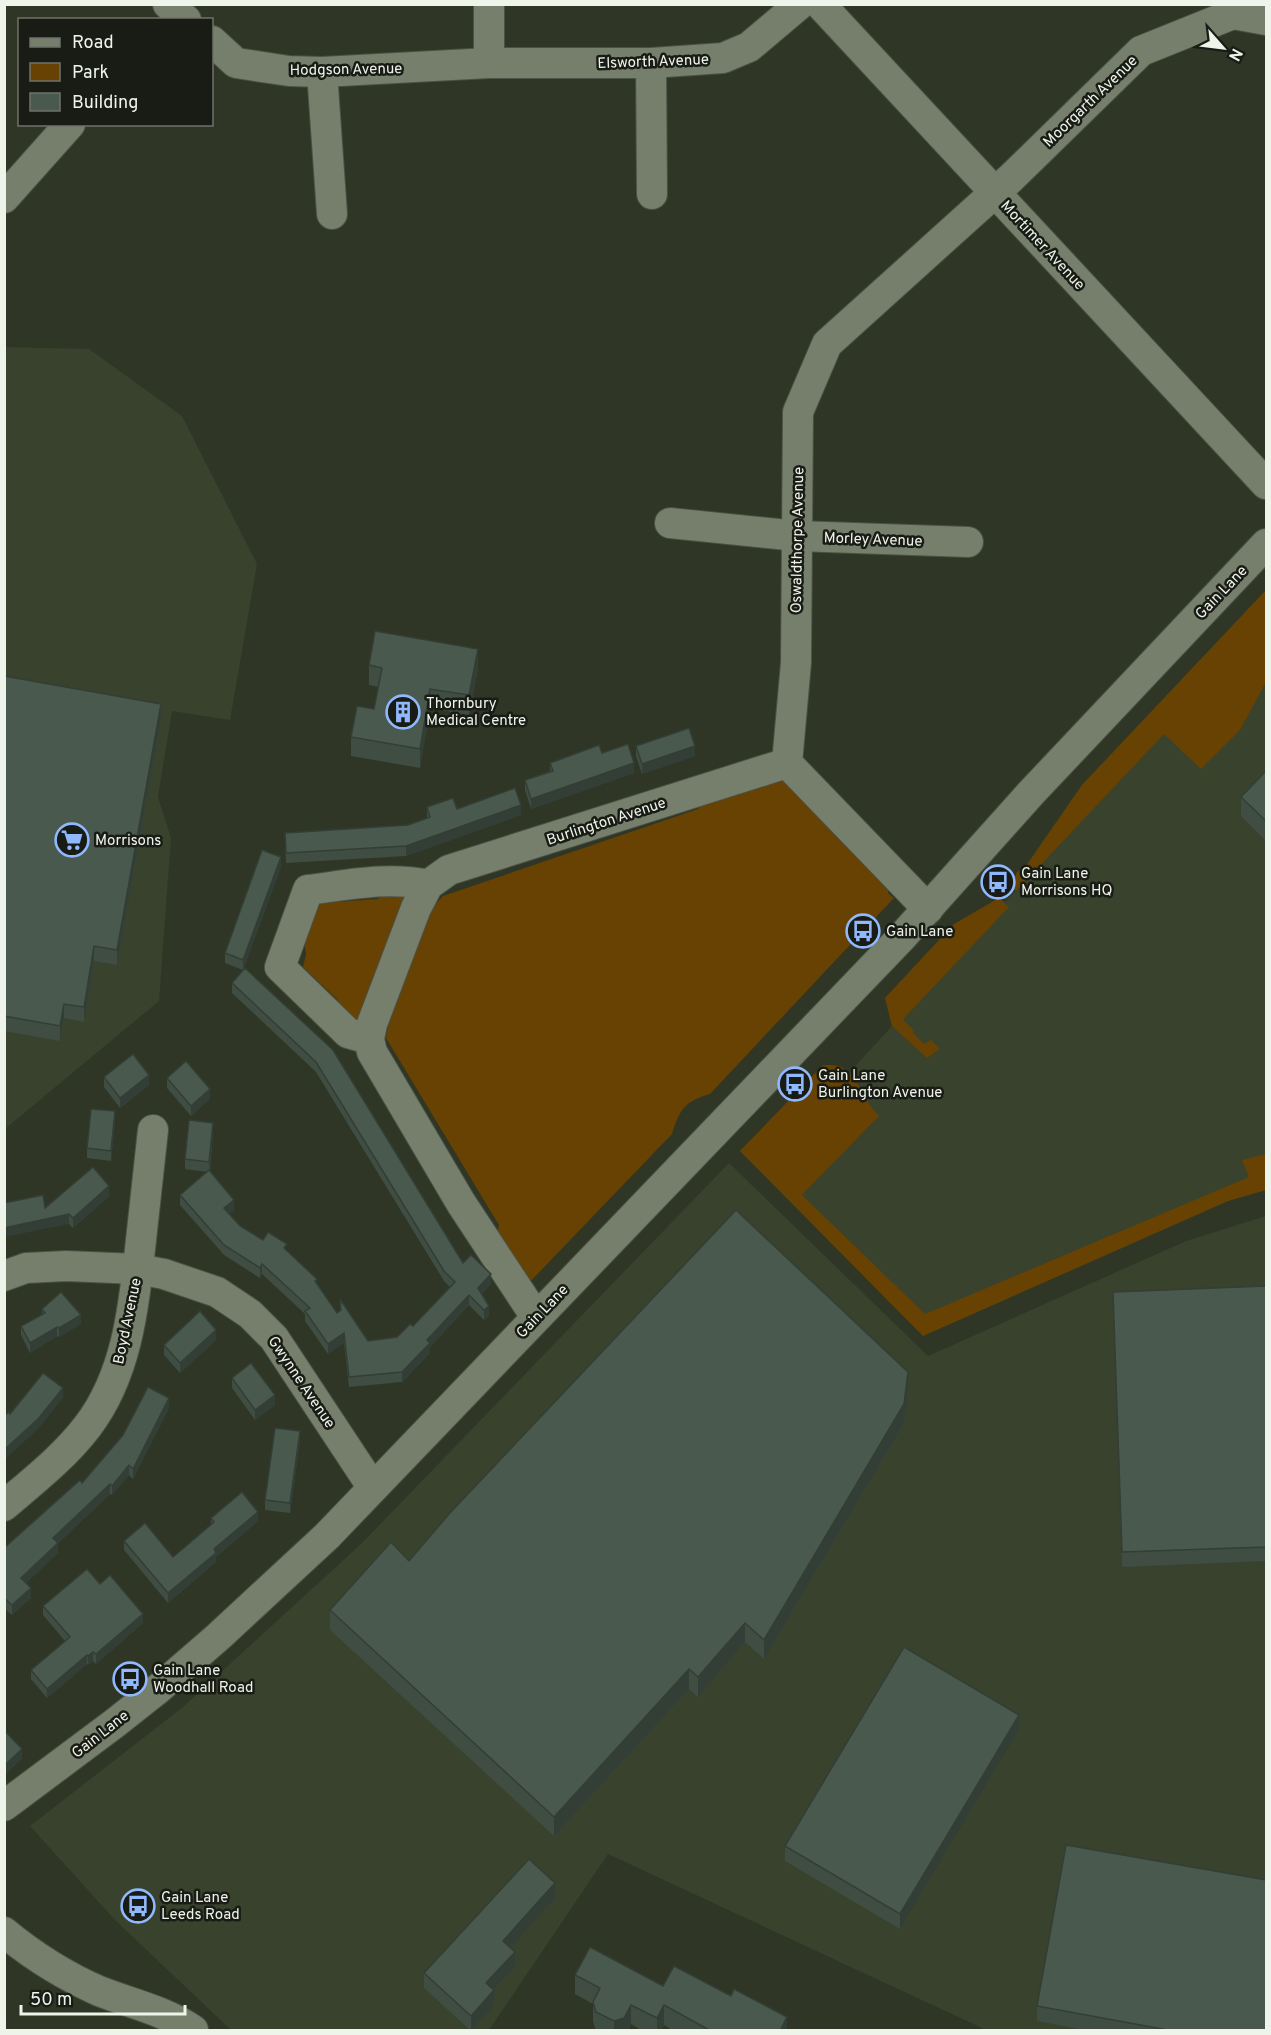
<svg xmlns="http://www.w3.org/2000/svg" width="1271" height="2035" viewBox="0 0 1271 2035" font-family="Overpass,sans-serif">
<rect width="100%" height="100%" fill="#2f3626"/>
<g fill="#39422c">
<polygon points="5,347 89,349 182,416 257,564 230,720 172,711 158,797 171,838 159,1001 5,1129"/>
<polygon points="1266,590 1266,1190 1228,1201 923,1336 740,1151 823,1065 840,1066 849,1073 892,1026 885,998 954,924 999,898 1005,902 1016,891 1011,886 1017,872 1028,863 1082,785"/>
<polygon points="729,1163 928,1356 1186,1241 1266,1216 1266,2030 982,2030 982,2028 608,1854 489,2030 231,2030 114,1919 30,1826 183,1707 362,1543"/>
</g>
<g fill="#674202">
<polygon points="1266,590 1266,682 1240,730 1201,769 1164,734 1016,891 1011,886 1017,872 1028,863 1082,785"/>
<path d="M787,776L889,887L888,893L894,898L710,1094C684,1102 680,1109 672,1134L526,1286L497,1234L499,1225L386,1038L394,987L417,924L443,896L698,809L701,801Z"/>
<polygon points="384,890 402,895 405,902 366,1015 355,1022 338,1011 337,999 303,967 306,954 304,940 317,906 321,903 378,899"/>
<polygon points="999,898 1009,907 903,1019 914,1031 913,1033 924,1044 931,1040 940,1049 927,1058 892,1026 885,998 954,924"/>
<path d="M823,1065C828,1065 837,1065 841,1067C860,1078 864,1102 879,1116L802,1195L925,1314L1249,1177L1242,1160L1266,1154V1190L1228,1201L923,1336L740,1151Z"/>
</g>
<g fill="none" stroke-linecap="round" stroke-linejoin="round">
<defs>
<g id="minor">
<polyline points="168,4 186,20"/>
<polyline points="489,4 489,63"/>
<polyline points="820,4 1266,484"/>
<polyline points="212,41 236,63 289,71 322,72 489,63 651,63 723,58 749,47 800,4"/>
<polyline points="651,63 652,194"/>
<polyline points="322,72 332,214"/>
<polyline points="4,198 70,124"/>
<polyline points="670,523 797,536 968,542"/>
<polyline points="928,909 787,763 796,663 798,412 827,344 1011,178 1141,51 1233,14 1266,20"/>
<path d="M369,1039L348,1033L280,967L308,890C348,885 388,876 428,885"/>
<polyline points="4,1276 26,1268 66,1266 138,1269 164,1274 217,1292 250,1314 274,1338 373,1488"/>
<polyline points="536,1317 461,1203 372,1052 369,1039 372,1024 416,908 428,885 449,870 787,763"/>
<path d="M4,1506C33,1481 64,1457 87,1427C128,1374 134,1304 141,1240C145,1203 149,1167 153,1130"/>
<polyline points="4,1806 115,1723 158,1689 218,1637 327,1536 902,937 1031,793 1266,544"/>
<path d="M4,1932C33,1956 65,1976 99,1991C132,2004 163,2010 193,2030"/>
</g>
</defs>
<use href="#minor" stroke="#4b5144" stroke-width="32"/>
<use href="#minor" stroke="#767e6c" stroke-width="30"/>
</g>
<g fill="#3f4d42">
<polygon points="369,665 478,668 469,715 430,708 420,768 351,756 351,737 374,709 378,687 369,685"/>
<polygon points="4,676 161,718 117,965 94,961 84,1022 64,1018 60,1041 4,1031"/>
<polygon points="636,746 695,756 642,774 636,756"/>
<polygon points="602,753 634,773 531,809 525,790 525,780 550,771 550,763"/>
<polygon points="1266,771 1266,841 1241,816 1241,797"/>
<polygon points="427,807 521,815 406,856 286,863 285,833 408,825 427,818"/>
<polygon points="281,867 243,970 225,963 225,953"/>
<polygon points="232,983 333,1050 463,1263 491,1284 482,1294 489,1316 484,1320 469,1305 430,1347 430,1353 402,1382 349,1387 344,1343 328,1354 305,1321 305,1314 262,1274 260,1278 224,1255 180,1205 180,1195 207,1172 185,1169 185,1159 213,1133 210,1170 234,1210 229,1214 240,1226 263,1240 287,1251 317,1285 337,1313 340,1311 340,1299 368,1341 397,1337 413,1326 450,1287 444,1281 316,1072 232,993"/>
<polygon points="104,1077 149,1085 120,1108 104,1087"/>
<polygon points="167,1078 210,1099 191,1116 167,1088"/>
<polygon points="115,1121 111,1161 87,1158 87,1148"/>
<polygon points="109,1196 73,1228 69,1224 45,1208"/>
<polygon points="1266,1286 1266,1561 1122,1567 1113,1292"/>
<polygon points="42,1309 81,1324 59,1337 57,1336 30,1353 21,1335 21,1326 42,1315"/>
<polygon points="216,1340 180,1373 164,1355 164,1345"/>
<polygon points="232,1378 275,1405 255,1420 232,1388"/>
<polygon points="908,1391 904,1423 764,1659 745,1642 698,1697 689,1689 554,1836 330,1630 330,1610 409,1561"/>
<polygon points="169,1408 133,1479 129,1475 112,1495 110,1494 58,1543 58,1553 26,1583 31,1598 12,1615 4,1608 4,1548"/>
<polygon points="300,1441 290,1513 265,1510 265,1500"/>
<polygon points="211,1518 258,1521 216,1557 216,1562 168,1603 124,1550 124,1541 173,1557 211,1525"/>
<polygon points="100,1584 143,1623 96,1664 93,1661 88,1665 87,1664 47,1698 31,1679 31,1670 65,1641 43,1615 43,1606"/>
<polygon points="1019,1730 900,1929 785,1861 785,1846"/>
<polygon points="555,1898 510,1948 515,1967 494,1990 494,2005 471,2031 424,1988 424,1973"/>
<polygon points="575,1975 663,1986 787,2031 674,2031 664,2025 661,2031 643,2031 631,2024 628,2031 596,2031 593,2021 593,2004 575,1994"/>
<polygon points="1037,2006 1266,2031 1089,2031 1037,2021"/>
</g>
<g fill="#333e36">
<polygon points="478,649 478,668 469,715 469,695"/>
<polygon points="430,689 430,708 420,768 420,749"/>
<polygon points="161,704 161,718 117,965 117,950"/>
<polygon points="695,746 695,756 642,774 642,764"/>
<polygon points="634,763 634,773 531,809 531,799"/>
<polygon points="521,805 521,815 406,856 406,846"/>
<polygon points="281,857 281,867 243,970 243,960"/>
<polygon points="94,946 94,961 84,1022 84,1007"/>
<polygon points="64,1004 64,1018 60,1041 60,1026"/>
<polygon points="149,1075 149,1085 120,1108 120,1098"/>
<polygon points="210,1089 210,1099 191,1116 191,1106"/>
<polygon points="115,1111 115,1121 111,1161 111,1151"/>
<polygon points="213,1123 213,1133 209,1172 209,1162"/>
<polygon points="109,1186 109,1196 73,1228 73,1218"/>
<polygon points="234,1200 234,1210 224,1218 224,1208"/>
<polygon points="69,1214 69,1224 4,1237 4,1228"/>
<polygon points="262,1264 262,1274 260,1278 260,1268"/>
<polygon points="491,1274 491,1284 478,1298 478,1288"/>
<polygon points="469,1295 469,1305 430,1347 430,1353 402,1382 402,1372 427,1340"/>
<polygon points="489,1306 489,1316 484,1320 484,1310"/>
<polygon points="81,1315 81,1324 59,1337 59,1328"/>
<polygon points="57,1327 57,1336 30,1353 30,1343"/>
<polygon points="216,1330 216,1340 180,1373 180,1363"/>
<polygon points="344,1333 344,1343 328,1354 328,1344"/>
<polygon points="908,1372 908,1391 904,1423 764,1659 764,1640"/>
<polygon points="63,1388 63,1398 38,1429 4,1460 4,1450"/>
<polygon points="275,1395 275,1405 255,1420 255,1410"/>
<polygon points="169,1398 169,1408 133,1479 133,1469"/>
<polygon points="300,1431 300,1441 290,1513 290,1503"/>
<polygon points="129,1465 129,1475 112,1495 112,1486"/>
<polygon points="110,1484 110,1494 53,1547 53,1538"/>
<polygon points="258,1512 258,1521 216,1557 216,1562 168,1603 168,1593 214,1549"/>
<polygon points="58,1543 58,1553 21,1588 21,1578"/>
<polygon points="31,1588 31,1598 12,1615 12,1605"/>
<polygon points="143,1614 143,1623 96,1664 96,1654"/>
<polygon points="745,1623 745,1642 698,1697 698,1677"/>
<polygon points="93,1652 93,1661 88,1665 88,1656"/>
<polygon points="87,1655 87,1664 47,1698 47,1689"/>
<polygon points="689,1669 689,1689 554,1836 554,1817"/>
<polygon points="1019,1715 1019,1730 900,1929 900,1914"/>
<polygon points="22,1749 22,1759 4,1776 4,1766"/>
<polygon points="555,1883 555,1898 503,1956 503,1941"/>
<polygon points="515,1952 515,1967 486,1998 486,1983"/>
<polygon points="494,1990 494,2005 471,2031 471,2016"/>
<polygon points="631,2005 631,2024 628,2031 614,2031 614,2021"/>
<polygon points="664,2005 664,2025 661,2031 657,2031 657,2018"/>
<polygon points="787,2017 787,2031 780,2031"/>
</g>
<g fill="#49594d" stroke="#333e36" stroke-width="1.5">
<polygon points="375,631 478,649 469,695 430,689 420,749 351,737 357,706 374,709 382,668 369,665"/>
<polygon points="4,676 161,704 117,950 94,946 84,1007 64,1004 60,1026 4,1016"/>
<polygon points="689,728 695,746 642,764 636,746"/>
<polygon points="628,744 634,763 531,799 525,780 553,771 550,763 599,745 602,753"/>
<polygon points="1266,771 1266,821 1241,797"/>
<polygon points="515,788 521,805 406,846 286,853 285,833 408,825 430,817 427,807 453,798 457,809"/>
<polygon points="262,850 281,857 243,960 225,953"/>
<polygon points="245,968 333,1050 463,1263 471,1255 491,1274 478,1288 489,1306 484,1310 469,1295 427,1340 430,1343 402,1372 349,1377 344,1333 328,1344 305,1311 310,1308 262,1264 260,1268 224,1245 180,1195 209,1170 234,1200 224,1208 240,1226 263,1240 268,1232 287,1244 284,1248 317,1279 315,1281 337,1313 341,1310 340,1299 368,1341 397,1337 410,1324 413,1326 455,1282 444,1271 316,1062 232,983"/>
<polygon points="133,1054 149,1075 120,1098 104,1077"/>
<polygon points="186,1061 210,1089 191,1106 167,1078"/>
<polygon points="91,1109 115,1111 111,1151 87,1148"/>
<polygon points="189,1120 213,1123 209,1162 185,1159"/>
<polygon points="93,1167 109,1186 73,1218 69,1214 4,1228 4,1203 43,1195 45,1208"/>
<polygon points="736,1210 908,1372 904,1404 764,1640 745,1623 698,1677 689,1669 554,1817 330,1610 391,1542 409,1561 449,1514"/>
<polygon points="1266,1286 1266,1547 1122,1552 1113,1292"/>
<polygon points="61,1292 81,1315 59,1328 57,1327 30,1343 21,1326 45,1313 42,1309"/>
<polygon points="200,1311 216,1330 180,1363 164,1345"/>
<polygon points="251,1363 275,1395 255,1410 232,1378"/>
<polygon points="43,1373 63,1388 38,1419 4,1450 4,1416 9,1412 10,1414"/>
<polygon points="148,1387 169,1398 133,1469 129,1465 112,1486 110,1484 53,1538 58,1543 21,1578 31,1588 12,1605 4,1598 4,1548 80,1480 82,1483 123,1435"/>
<polygon points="275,1428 300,1431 290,1503 265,1500"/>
<polygon points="242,1492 258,1512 214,1549 216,1553 168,1593 124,1541 145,1523 173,1557 214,1522 211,1518"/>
<polygon points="87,1569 100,1584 110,1575 143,1614 96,1654 93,1652 88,1656 87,1655 47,1689 31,1670 70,1637 43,1606"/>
<polygon points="904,1647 1019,1715 900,1914 785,1846"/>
<polygon points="4,1730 22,1749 4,1766"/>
<polygon points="1066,1845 1266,1880 1266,2031 1173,2031 1037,2006"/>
<polygon points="529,1859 555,1883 503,1941 515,1952 486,1983 494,1990 471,2016 424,1973"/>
<polygon points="590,1947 663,1986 674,1966 731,1996 734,1989 787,2017 780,2031 711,2031 664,2005 657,2018 631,2005 624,2018 614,2021 596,2012 593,2002 600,1988 575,1975"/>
</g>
<defs>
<symbol id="building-ring" viewBox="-11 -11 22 22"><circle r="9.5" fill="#191c15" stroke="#90b8fd" stroke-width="1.5"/><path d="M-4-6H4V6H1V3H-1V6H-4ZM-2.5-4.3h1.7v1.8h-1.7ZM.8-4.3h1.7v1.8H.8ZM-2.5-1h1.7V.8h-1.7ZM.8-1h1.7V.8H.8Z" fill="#90b8fd"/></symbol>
<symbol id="supermarket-ring" viewBox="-11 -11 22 22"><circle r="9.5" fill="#191c15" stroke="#90b8fd" stroke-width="1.5"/><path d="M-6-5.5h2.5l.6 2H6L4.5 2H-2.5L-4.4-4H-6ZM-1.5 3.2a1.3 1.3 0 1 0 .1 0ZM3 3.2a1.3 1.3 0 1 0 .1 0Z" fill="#90b8fd"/></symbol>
<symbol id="bus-ring" viewBox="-11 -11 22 22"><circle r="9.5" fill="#191c15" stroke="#90b8fd" stroke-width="1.5"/><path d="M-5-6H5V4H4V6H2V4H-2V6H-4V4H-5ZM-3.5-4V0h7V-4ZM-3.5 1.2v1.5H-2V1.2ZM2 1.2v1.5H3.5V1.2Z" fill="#90b8fd"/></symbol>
</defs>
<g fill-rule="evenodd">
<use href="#building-ring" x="384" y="693" width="38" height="38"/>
<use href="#supermarket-ring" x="53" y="821" width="38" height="38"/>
<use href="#bus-ring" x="979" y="863" width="38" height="38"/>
<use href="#bus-ring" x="844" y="912" width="38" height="38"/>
<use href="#bus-ring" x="776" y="1065" width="38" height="38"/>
<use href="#bus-ring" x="111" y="1660" width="38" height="38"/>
<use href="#bus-ring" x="119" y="1887" width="38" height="38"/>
</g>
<g text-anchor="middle" stroke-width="5" stroke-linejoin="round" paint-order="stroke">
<g font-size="15" fill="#eff4ea" stroke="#191c15">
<text transform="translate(653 61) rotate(-2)" y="5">Elsworth Avenue</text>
<text transform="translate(346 69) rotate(-1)" y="5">Hodgson Avenue</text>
<text transform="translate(1090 101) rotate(-44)" y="5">Moorgarth Avenue</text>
<text transform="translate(1043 245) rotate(47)" y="5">Mortimer Avenue</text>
<text transform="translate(873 539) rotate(2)" y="5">Morley Avenue</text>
<text transform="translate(797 540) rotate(-89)" y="5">Oswaldthorpe Avenue</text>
<text transform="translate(1221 592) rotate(-46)" y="5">Gain Lane</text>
<text transform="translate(606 821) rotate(-18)" y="5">Burlington Avenue</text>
<text transform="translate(542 1311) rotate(-46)" y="5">Gain Lane</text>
<text transform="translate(127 1321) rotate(-78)" y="5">Boyd Avenue</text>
<text transform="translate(302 1382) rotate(56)" y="5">Gwynne Avenue</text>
<text transform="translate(100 1734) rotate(-38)" y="5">Gain Lane</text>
</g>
<g font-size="15" fill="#eff4ea" stroke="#191c15" text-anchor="start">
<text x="426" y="708">Thornbury<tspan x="426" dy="17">Medical Centre</tspan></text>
<text x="95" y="845">Morrisons</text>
<text x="1021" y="878">Gain Lane<tspan x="1021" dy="17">Morrisons HQ</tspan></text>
<text x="886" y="936">Gain Lane</text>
<text x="818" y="1080">Gain Lane<tspan x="818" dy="17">Burlington Avenue</tspan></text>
<text x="153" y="1675">Gain Lane<tspan x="153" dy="17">Woodhall Road</tspan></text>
<text x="161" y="1902">Gain Lane<tspan x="161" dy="17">Leeds Road</tspan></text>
</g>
</g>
<rect width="1271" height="2035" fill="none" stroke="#eff4ea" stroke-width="12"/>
<rect x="18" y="18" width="195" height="108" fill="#191c15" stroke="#6f726a" stroke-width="1.5"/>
<rect x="30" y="38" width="30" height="9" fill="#767e6c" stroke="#6f726a" stroke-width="1.5"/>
<text x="72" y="48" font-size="18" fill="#eff4ea">Road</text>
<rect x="30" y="63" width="30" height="18" fill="#674202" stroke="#6f726a" stroke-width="1.5"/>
<text x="72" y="78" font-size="18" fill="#eff4ea">Park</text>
<rect x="30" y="93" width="30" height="18" fill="#49594d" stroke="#6f726a" stroke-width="1.5"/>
<text x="72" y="108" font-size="18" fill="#eff4ea">Building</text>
<g transform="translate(1223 48) rotate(118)" stroke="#191c15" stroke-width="4.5" paint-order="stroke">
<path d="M0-4.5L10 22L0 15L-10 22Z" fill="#eff4ea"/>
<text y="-9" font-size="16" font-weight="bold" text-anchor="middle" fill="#eff4ea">N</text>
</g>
<path d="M21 2005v9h164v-9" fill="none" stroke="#eff4ea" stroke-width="3"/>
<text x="30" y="2005" font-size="18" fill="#eff4ea" stroke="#191c15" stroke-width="4.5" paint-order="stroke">50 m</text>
</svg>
